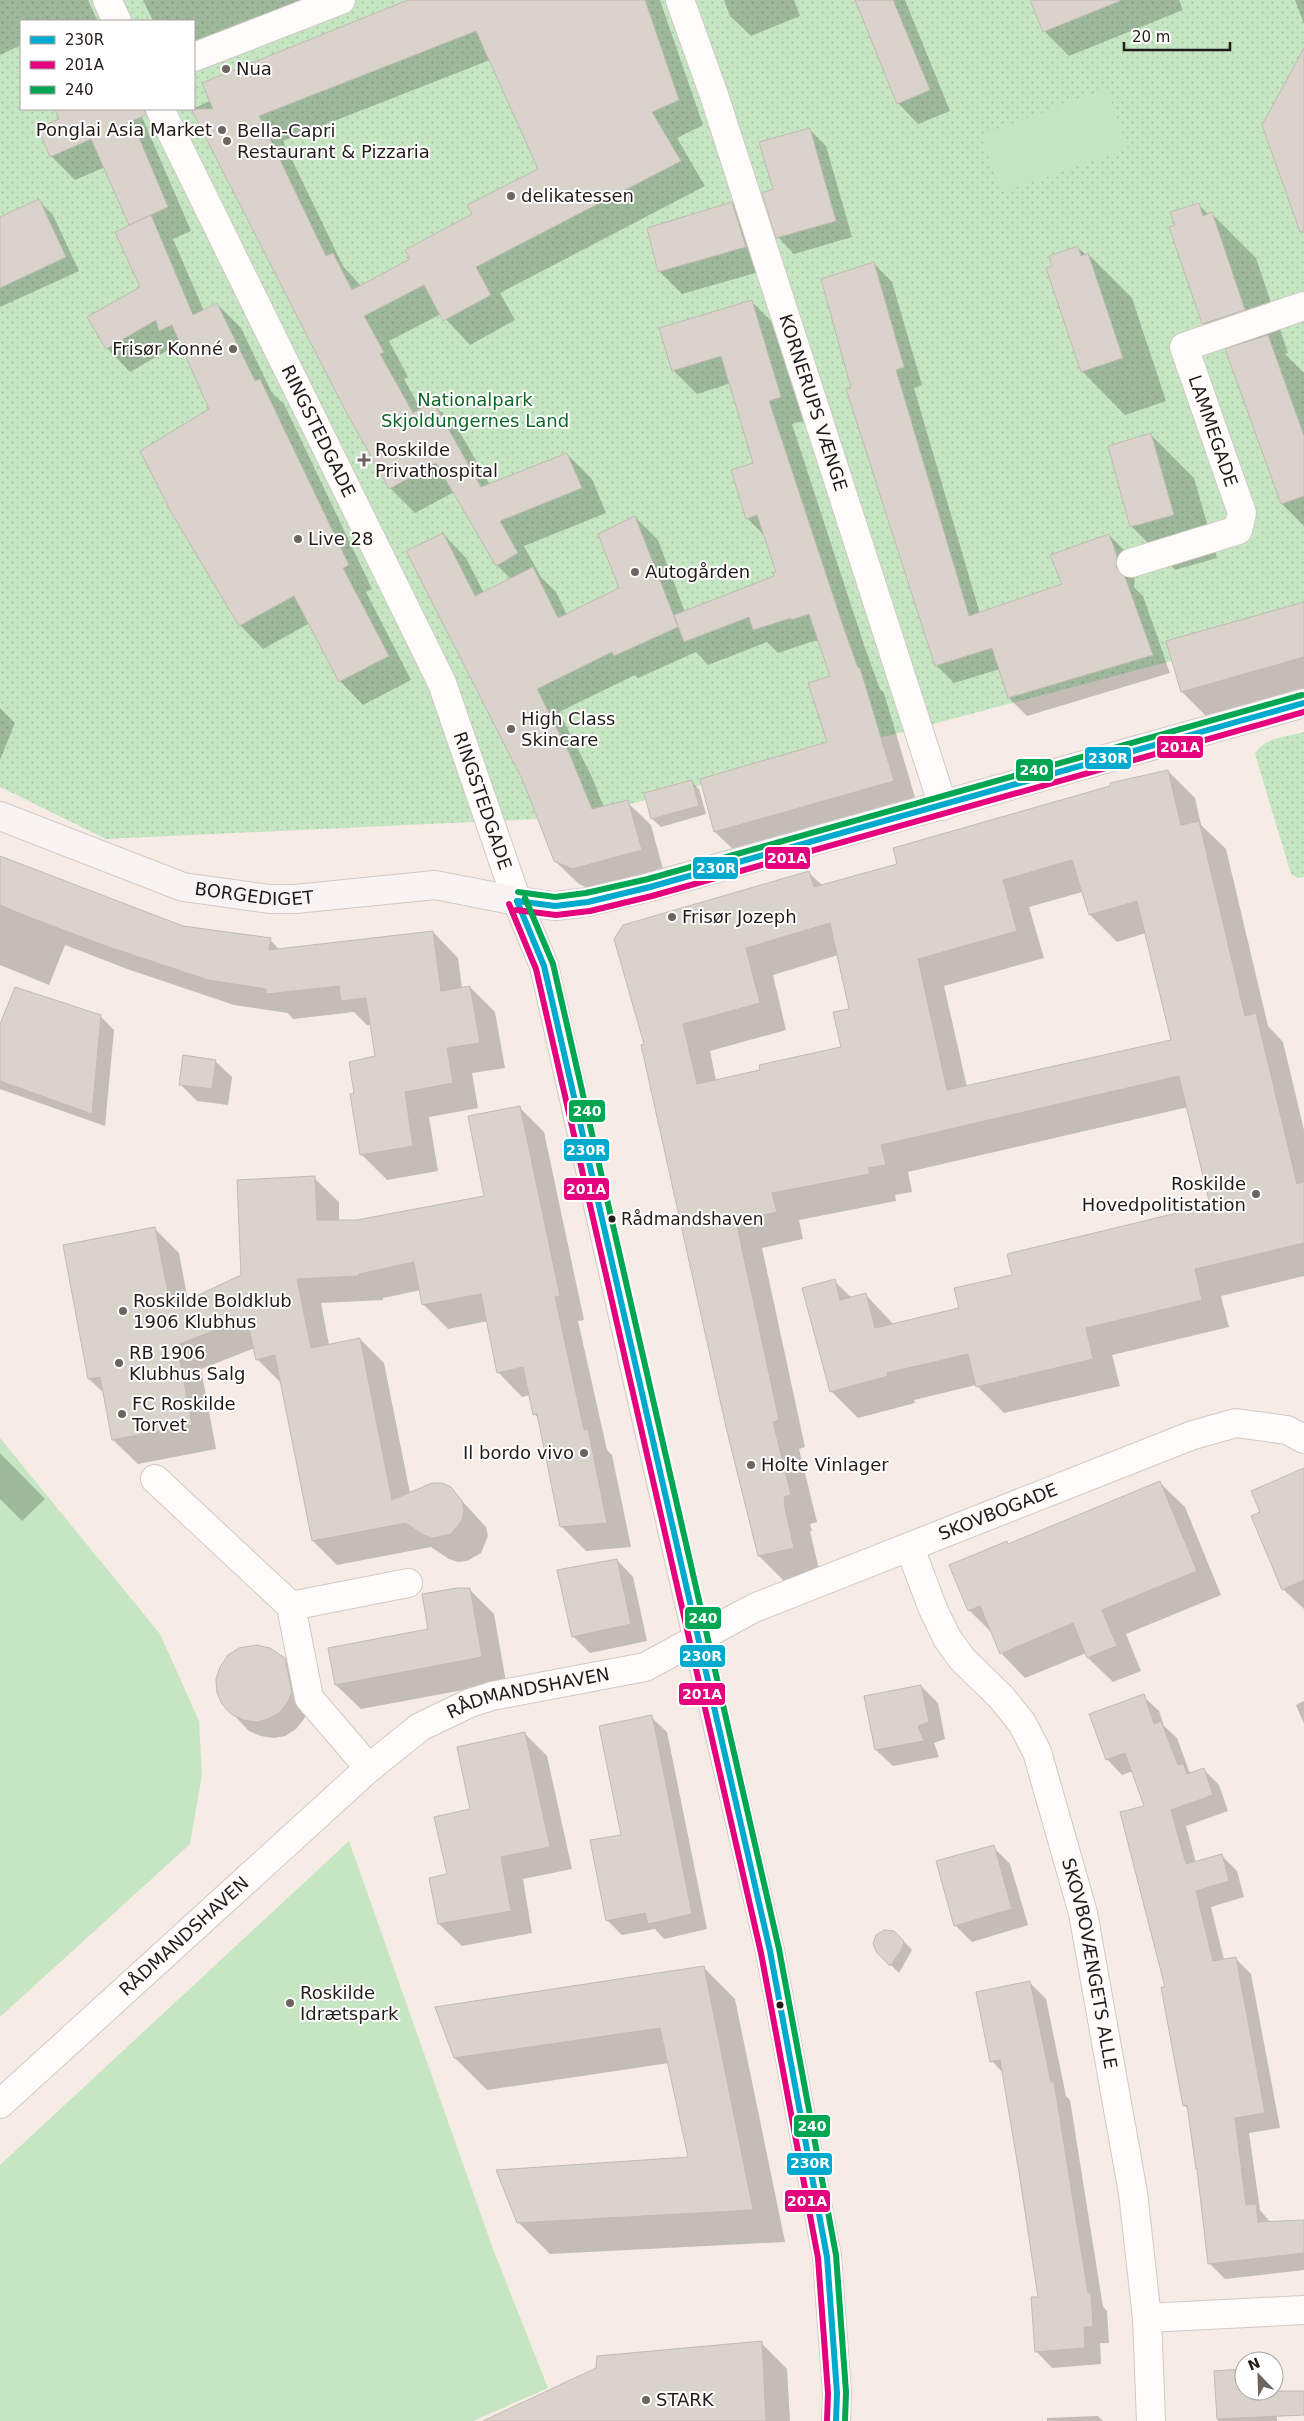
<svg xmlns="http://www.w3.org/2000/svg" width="1304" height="2421" viewBox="0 0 1304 2421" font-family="'DejaVu Sans',sans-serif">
<defs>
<pattern id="grass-dots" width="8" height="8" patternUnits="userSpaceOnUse" patternTransform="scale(1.25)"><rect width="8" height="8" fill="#c6e6c3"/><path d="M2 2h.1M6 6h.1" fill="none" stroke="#aac5a7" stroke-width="1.8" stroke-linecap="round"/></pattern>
</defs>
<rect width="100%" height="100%" fill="#f6ebe5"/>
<g fill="url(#grass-dots)" fill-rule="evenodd">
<path d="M0,0H1304V626L581,817L106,839L0,787ZM21,21H194V109H21Z"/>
<path d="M1304,732V877L1298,878L1291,874L1255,754C1263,738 1288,736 1304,732Z"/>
</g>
<g fill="#c6e6c3">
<polygon points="1107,89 1128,149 1002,192 981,135"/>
<polygon points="0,1438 160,1634 199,1721 202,1775 190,1844 0,2017"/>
<polygon points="349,1841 493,2249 548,2388 473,2421 0,2421 0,2165"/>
</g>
<g fill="#0003" fill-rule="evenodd">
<polygon points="0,0 88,0 97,20 21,21 21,45 0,55"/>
<polygon points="143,0 343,0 194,55 194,21 153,21"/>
<path d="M412,0H660L703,125L677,138L705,186L500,293L515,320L470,345L441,314L389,341L408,377L404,379L421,410L433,404L458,429L490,485L567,454L592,479L606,513L524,546L541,577L556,592L567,615L621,589L635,517L658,540L685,612L775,577L777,573L765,536L747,518L755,464L731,383L697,394L673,370L751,301L775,325L804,421L792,424L865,648L880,689L884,693L917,804L739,855L715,832L701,780L829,743L832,677L820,641H814L778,653L767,642L708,665L696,652L638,678L635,675L559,712L592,777L604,808L627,802L651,825L664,873L596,892L579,884L555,861L443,534L466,558L484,593L511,579L497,565L454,492L415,513L390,488L193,109ZM490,60L540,169L411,260L361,286L343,266L283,141Z"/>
<polygon points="724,0 794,0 800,16 751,36 730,16"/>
<polygon points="856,0 905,0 950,111 918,124 898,103"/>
<polygon points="1032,0 1179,0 1183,10 1069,56 1044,31"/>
<polygon points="1295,0 1304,0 1304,24"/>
<polygon points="56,109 133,109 142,117 191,231 173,239 204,311 217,304 241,328 272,393 284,404 372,589 366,592 411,680 363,705 340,681 310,623 263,649 240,625 211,409 186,353 183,354 175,346 130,372 107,348 142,287 132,226 105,167 75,180 51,156 39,129 61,119"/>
<polygon points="809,129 826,146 852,237 794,254 778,237 774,190"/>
<polygon points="39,201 53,215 79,271 0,307 0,219"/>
<polygon points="732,203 755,226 769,269 682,294 659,271"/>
<polygon points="1198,204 1209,215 1212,214 1256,258 1288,353 1285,354 1304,373 1304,526 1282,504 1229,349 1203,324 1170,228 1176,226"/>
<polygon points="1078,248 1086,255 1088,254 1132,298 1166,401 1125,415 1082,371 1053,266"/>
<polygon points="874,264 892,282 922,385 914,388 980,614 1063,585 1109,535 1127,553 1135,575 1134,587 1143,596 1170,673 1027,716 1009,698 1000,669 954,683 936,665 852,388"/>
<polygon points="1151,435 1194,478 1217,558 1175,570 1131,526"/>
<polygon points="1304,603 1304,689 1207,717 1182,692"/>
<polygon points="0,708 15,723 0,760"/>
<path d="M1168,771L1195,798L1201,825L1226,849L1268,1026L1283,1042L1304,1130V1276L1221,1296L1229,1327L1112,1355L1120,1386L1004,1413L976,1385L914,1400L915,1403L858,1418L831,1391L834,1281L852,1298L866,1295L894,1325L961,1309L1013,1276L1211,1206L1188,1107L908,1172L912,1192L895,1195L896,1201L799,1220L803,1239L762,1248L805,1447L799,1449L817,1522L810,1524L812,1531H810L820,1574L786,1583L759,1556L727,1427L643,1046L809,873L823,886L899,865ZM1082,892L1090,915L1117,942L1146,933L1172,1041L967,1087L944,986L1044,958L1029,907ZM838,955L851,1010L842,1048L716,1081L710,1051L786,1030L773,975Z"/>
<polygon points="691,781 699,789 706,814 661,827 652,819 645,794"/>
<polygon points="0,859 182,927 270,940 280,950 433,932 458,958 462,988 470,987 495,1012 505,1068 472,1073 478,1108 429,1117 438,1171 387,1180 361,1154 355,1094 377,1057 371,1025 367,1025 354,1012 293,1019 288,1013 234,1005 130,970 65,945 49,985 0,965"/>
<polygon points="100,1016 114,1030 105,1126 0,1089 0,1028"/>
<polygon points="215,1061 232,1077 228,1105 197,1101 180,1084"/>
<polygon points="519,1107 544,1132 584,1320 578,1321 607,1450 612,1455 631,1547 586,1551 562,1527 540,1419 534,1414 530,1395 522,1397 498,1372 488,1321 448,1329 424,1305 421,1290 383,1298 383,1300 321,1303 329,1345 360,1339 384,1363 410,1493 450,1488 486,1527 488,1536 481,1553 467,1561 458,1562 449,1559 431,1547 337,1565 313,1541 281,1383 257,1359 255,1348 201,1369 216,1449 138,1464 113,1440 105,1394 89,1379 155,1229 179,1253 188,1301 242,1276 314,1178 339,1202 339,1222 357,1221 485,1197"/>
<polygon points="0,1453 45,1499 22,1521 0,1499"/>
<polygon points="1304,1477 1304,1609 1283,1589 1262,1513"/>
<polygon points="1160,1483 1185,1507 1221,1595 1126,1634 1141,1671 1113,1682 1088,1658 1086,1653 1025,1678 1001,1653 993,1634 969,1610 1007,1542 1009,1545"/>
<polygon points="617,1560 633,1577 647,1641 590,1653 573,1636"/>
<polygon points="469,1589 494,1614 506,1682 361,1709 336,1685 430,1630"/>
<polygon points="284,1659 301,1676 308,1709 304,1719 296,1729 285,1736 274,1738 261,1736 249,1731 232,1713"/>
<polygon points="921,1686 938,1703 945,1739 934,1743 939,1757 893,1766 876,1750"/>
<polygon points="1143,1696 1159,1711 1164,1726 1177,1738 1189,1771 1192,1774 1204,1770 1219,1785 1228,1811 1186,1826 1196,1863 1222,1856 1237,1871 1244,1897 1211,1907 1224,1960 1235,1958 1251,1974 1280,2128 1249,2133 1260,2210 1271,2223 1304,2222 1304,2270 1225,2279 1209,2263 1199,2170 1189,2110 1184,2105 1167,1988 1145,1807 1133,1771 1122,1775 1107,1759"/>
<polygon points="1304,1701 1304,1724 1296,1705"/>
<polygon points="651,1717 667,1732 707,1929 664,1939 655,1929 622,1935 607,1920 623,1836"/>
<polygon points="525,1734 547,1756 572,1869 523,1879 532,1933 462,1946 439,1924 448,1875 472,1810"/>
<polygon points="993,1847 1010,1864 1028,1925 972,1942 955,1925"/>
<polygon points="897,1934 912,1950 899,1973 891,1965"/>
<polygon points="703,1967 735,1999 785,2242 550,2254 518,2222 689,2158 669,2063 487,2090 455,2058"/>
<polygon points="1029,1982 1046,1999 1066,2096 1070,2100 1103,2307 1107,2311 1109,2343 1100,2343 1101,2364 1052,2368 1036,2351 1039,2298 1003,2073 992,2061"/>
<polygon points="761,2343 787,2369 790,2421 487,2421"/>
<polygon points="1244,2370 1244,2391 1274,2391 1275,2386 1277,2421 1218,2421 1216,2372"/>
<polygon points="1098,2416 1103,2421 1047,2421 1047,2418"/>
</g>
<g fill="#dad3cc" stroke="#c2bab4" fill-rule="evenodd">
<path d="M408,0H645L679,100L652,112L681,161L476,267L491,295L443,321L424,285L364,316L384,352L380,354L413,413L433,402L481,487L567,453L582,488L500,521L518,553L496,566L436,463L389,489L344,408L191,109H213L202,83ZM476,31L538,169L467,205L472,214L405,250L410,259L352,290L333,253L326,256L259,116Z"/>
<polygon points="855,0 893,0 930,90 897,104"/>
<polygon points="1030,0 1119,0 1120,1 1043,32"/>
<polygon points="1304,48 1304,231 1300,232 1262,125"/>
<polygon points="55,109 144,109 146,115 132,121 168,207 129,225 91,139 50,157 38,128 59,119"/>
<polygon points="810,128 836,221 776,238 762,193 773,189 759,142"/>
<polygon points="39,199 66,257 0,288 0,217"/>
<polygon points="732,202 746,247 658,272 647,228"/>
<polygon points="1199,203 1203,216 1212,212 1245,310 1202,324 1169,227 1175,225 1170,212"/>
<polygon points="151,215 193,315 217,303 255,381 260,379 349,565 343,568 389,656 339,682 294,596 239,626 171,512 140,451 209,409 172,325 159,331 156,320 106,349 87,317 140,287 115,232"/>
<polygon points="1078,246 1081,256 1088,253 1123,358 1081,372 1046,268 1052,266 1049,256"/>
<polygon points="874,262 904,367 896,370 969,616 1062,584 1050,555 1109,534 1117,556 1116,568 1125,577 1153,655 1008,698 992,648 935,666 846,389 851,388 821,279"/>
<polygon points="752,300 781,397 769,401 842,623 858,668 860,668 894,781 714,832 700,779 827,742 808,683 830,676 809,614 791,620 791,618 753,630 749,617 684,642 674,615 774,576 773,573 776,572 757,515 746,519 731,470 753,463 721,356 672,371 659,328"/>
<polygon points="1268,335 1304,436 1304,496 1281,504 1225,349"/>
<polygon points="1151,433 1174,515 1130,527 1108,446"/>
<polygon points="635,516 678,627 614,656 612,652 537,689 569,753 592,809 628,800 642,850 572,869 554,861 523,781 406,551 443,533 475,596 533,567 558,618 619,588 598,534"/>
<polygon points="1304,602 1304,657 1181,692 1166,641"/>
<path d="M1168,770L1181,825L1199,821L1245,1016L1256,1013L1297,1184L1304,1182V1243L1195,1269L1202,1300L1086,1328L1093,1359L976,1387L968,1354L887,1373L888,1376L830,1392L802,1288L835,1279L840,1300L866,1293L875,1328L959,1308L954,1288L1012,1275L1007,1254L1210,1205L1179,1076L881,1145L886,1165L868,1168L870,1174L772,1193L777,1212L736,1221L779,1420L773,1422L791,1495L784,1497L785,1504H784L794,1548L758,1556L726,1427L641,1045L644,1044L614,939L623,925L809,871L814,887L897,864L893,848L1110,786V783ZM1072,860L1089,915L1137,901L1171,1040L947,1090L918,959L1017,931L1003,880ZM830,923L849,1009L833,1012L841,1047L759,1065L760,1070L697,1084L683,1024L760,1003L746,948Z"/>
<polygon points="692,780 699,806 651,819 644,793"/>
<polygon points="0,856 183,926 271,938 269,950 433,931 441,991 470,986 480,1043 447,1048 453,1083 405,1092 413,1146 360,1155 350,1094 354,1093 349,1062 375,1056 366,998 341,1001 339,986 267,994 266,989 208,980 103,945 26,916 0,905"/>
<polygon points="15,987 101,1015 92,1114 0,1081 0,1024"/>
<polygon points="183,1055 216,1060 212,1089 179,1085"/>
<polygon points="520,1106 560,1296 555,1297 584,1430 588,1429 607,1523 560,1527 537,1414 533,1415 523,1367 497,1373 481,1294 422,1305 414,1262 359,1274 359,1276 297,1279 311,1348 360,1338 392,1500 432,1483 442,1483 451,1487 462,1501 464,1511 462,1520 451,1534 433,1538 423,1535 406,1523 312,1541 275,1355 256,1360 247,1318 177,1345 192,1425 112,1440 100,1377 88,1379 63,1245 155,1227 171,1308 241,1275 237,1180 315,1176 317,1220 357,1220 484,1196 468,1116"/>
<polygon points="1304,1468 1304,1580 1282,1590 1251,1516 1260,1512 1251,1491"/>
<polygon points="1160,1481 1197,1571 1102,1610 1117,1646 1087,1658 1073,1623 1000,1654 980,1606 968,1611 949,1565 1007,1541 1008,1544"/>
<polygon points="617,1559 631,1624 572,1637 557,1570"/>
<polygon points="457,1588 470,1588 482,1657 335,1685 328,1648 428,1629 422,1594"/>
<polygon points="257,1645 270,1648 285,1658 292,1692 288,1702 279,1713 268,1719 257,1722 243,1720 231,1714 222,1704 217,1693 216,1679 220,1667 228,1655 239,1648"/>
<polygon points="921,1685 929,1722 918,1726 924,1741 875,1750 864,1696"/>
<polygon points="1144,1694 1154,1724 1161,1721 1178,1765 1183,1763 1187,1774 1204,1768 1213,1795 1171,1810 1186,1864 1222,1854 1229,1881 1196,1891 1213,1961 1236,1957 1265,2113 1235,2118 1246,2205 1256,2204 1258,2222 1304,2220 1304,2253 1208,2264 1197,2169 1196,2169 1187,2105 1183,2106 1161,1987 1165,1987 1120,1812 1144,1806 1125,1753 1106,1760 1089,1714"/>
<polygon points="652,1715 692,1914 648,1924 645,1913 606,1921 590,1840 621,1835 599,1726"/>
<polygon points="525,1732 550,1847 501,1857 511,1911 438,1924 429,1878 447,1874 434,1817 470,1809 457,1747"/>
<polygon points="994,1845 1012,1909 954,1926 936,1861"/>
<polygon points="884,1930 894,1931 904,1941 901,1951 890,1966 877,1953 873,1944 876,1935"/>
<polygon points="704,1966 753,2210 517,2223 496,2170 688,2157 660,2028 454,2058 435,2007"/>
<polygon points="1030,1981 1051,2082 1054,2082 1088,2293 1091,2293 1093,2327 1084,2327 1085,2348 1035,2352 1031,2297 1038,2297 1019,2172 1000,2060 990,2062 976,1992"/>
<polygon points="762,2341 766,2421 483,2421 596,2368 597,2356"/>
<polygon points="1244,2369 1244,2391 1304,2391 1304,2415 1217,2419 1214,2371"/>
</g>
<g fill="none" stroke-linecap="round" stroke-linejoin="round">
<defs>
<g id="street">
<polyline points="107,0 117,21"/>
<path id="s1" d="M680,0L714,95L943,806"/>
<polyline points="194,57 341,0"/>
<path id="s2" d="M160,109L442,683L517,901"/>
<polyline points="1131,563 1238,530 1242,513 1184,347 1304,306"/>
<polyline points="155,1479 291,1606 309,1698 369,1768"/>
<path id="s3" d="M910,1548L933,1609L947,1638L962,1659L1001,1697L1022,1723L1037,1752L1083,1913L1133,2193L1147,2318L1151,2421"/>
<polyline points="291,1606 408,1583"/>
<path id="s4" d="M0,2104L369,1768L420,1727L470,1703L492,1696L645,1667L754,1608L1193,1435L1236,1423L1287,1430L1304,1439"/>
<polyline points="1147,2318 1304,2310"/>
</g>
<g id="secondary">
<path id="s5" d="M0,816L183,887L270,899H295L435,885L517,901L555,906L588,902L650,887L1304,703"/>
<polyline points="517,901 544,966 642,1400 770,1951 827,2257 837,2393 836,2421"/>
</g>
</defs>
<use href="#street" stroke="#d2c9c4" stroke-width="30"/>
<use href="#secondary" stroke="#d2c9c4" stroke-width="30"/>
<use href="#street" stroke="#fefcfb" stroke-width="28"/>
<use href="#secondary" stroke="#f9f4f3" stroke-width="28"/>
<defs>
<g id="bus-1">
<polyline points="517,901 544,966 770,1951 827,2257 837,2393 836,2421"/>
<polyline points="517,901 555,906 588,902 650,887 1304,703"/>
</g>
<g id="bus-2">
<polyline points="509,904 536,969 761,1953 818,2258 828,2393 827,2421"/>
<polyline points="516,910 556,915 590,911 652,896 1304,712"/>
</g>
<g id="bus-3">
<polyline points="518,892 555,897 586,893 648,879 1302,695"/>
<polyline points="525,898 553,964 779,1949 836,2255 846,2392 845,2421"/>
</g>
</defs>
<use href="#bus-1" stroke="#fff" stroke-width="10"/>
<use href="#bus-2" stroke="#fff" stroke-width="10"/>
<use href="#bus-3" stroke="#fff" stroke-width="10"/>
<use href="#bus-1" stroke="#00a9ce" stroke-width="6"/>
<use href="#bus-2" stroke="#e5007d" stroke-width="6"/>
<use href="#bus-3" stroke="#00a651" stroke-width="6"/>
</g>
<g fill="#6d645f" stroke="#fff" stroke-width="2">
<circle cx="226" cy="69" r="5"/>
<circle cx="222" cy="130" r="5"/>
<circle cx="227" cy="141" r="5"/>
<circle cx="511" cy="196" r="5"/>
<circle cx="233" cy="349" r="5"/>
<path d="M361.5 452.5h5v5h5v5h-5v5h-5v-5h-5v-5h5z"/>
<circle cx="298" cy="539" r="5"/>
<circle cx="635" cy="572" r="5"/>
<circle cx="511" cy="729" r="5"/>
<circle cx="672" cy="917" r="5"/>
<circle cx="1256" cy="1194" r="5"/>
<circle cx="123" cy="1311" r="5"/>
<circle cx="119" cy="1363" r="5"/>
<circle cx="122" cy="1414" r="5"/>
<circle cx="584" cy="1453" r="5"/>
<circle cx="751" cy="1465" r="5"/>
<circle cx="290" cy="2003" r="5"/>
<circle cx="646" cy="2400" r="5"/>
</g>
<g fill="#231b17" stroke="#fff" stroke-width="2">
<circle cx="612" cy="1219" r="4.5"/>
<circle cx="780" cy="2005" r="4.5"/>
</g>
<g text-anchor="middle" stroke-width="4" stroke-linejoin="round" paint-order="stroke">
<g font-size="17" fill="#231b17" stroke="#fff" text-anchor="start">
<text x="621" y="1225">Rådmandshaven</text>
</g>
<g font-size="18" fill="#231b17" stroke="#fff" text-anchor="start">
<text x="236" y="75">Nua</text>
<text x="212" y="136" text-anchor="end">Ponglai Asia Market</text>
<text x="237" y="137">Bella-Capri<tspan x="237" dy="21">Restaurant &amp; Pizzaria</tspan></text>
<text x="521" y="202">delikatessen</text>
<text x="223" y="355" text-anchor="end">Frisør Konné</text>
<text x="375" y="456">Roskilde<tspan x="375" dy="21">Privathospital</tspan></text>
<text x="308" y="545">Live 28</text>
<text x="645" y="578">Autogården</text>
<text x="521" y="725">High Class<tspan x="521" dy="21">Skincare</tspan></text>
<text x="682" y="923">Frisør Jozeph</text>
<text x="1246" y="1190" text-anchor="end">Roskilde<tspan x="1246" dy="21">Hovedpolitistation</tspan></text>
<text x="133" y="1307">Roskilde Boldklub<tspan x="133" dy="21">1906 Klubhus</tspan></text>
<text x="129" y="1359">RB 1906<tspan x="129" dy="21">Klubhus Salg</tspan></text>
<text x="132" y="1410">FC Roskilde<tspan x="132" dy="21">Torvet</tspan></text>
<text x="574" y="1459" text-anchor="end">Il bordo vivo</text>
<text x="761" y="1471">Holte Vinlager</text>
<text x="300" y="1999">Roskilde<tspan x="300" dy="21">Idrætspark</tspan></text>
<text x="656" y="2406">STARK</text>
</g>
<g font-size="18" fill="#0e6728" stroke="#fff">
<text x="475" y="406">Nationalpark<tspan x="475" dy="21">Skjoldungernes Land</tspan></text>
</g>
<g font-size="18" fill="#231b17" stroke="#fff">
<text dy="6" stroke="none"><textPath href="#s1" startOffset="424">KORNERUPS VÆNGE</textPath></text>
<text dy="6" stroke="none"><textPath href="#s2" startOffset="359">RINGSTEDGADE</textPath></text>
<text transform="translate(1213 431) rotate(71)" y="6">LAMMEGADE</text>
<text dy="6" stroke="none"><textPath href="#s2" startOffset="764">RINGSTEDGADE</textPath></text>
<text dy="6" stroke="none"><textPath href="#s5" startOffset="268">BORGEDIGET</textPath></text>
<text dy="6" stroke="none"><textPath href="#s4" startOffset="1185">SKOVBOGADE</textPath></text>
<text dy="6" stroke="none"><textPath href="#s4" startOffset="679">RÅDMANDSHAVEN</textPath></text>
<text dy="6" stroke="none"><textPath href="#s4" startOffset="249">RÅDMANDSHAVEN</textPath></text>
<text dy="6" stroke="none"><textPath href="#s3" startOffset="462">SKOVBOVÆNGETS ALLE</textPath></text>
</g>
</g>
<g stroke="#fff" stroke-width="2">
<rect x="1156" y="735" width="48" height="24" rx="5" fill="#e5007d"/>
<rect x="1084" y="746" width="48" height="24" rx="5" fill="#00a9ce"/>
<rect x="1015" y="758" width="39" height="24" rx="5" fill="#00a651"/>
<rect x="764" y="846" width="47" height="24" rx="5" fill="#e5007d"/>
<rect x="692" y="856" width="47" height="24" rx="5" fill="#00a9ce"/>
<rect x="568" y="1099" width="38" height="24" rx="5" fill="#00a651"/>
<rect x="563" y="1138" width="47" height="24" rx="5" fill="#00a9ce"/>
<rect x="563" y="1177" width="47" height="24" rx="5" fill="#e5007d"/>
<rect x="684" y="1606" width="38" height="24" rx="5" fill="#00a651"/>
<rect x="679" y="1644" width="47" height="24" rx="5" fill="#00a9ce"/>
<rect x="678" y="1682" width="48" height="24" rx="5" fill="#e5007d"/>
<rect x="793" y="2114" width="38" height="24" rx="5" fill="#00a651"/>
<rect x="786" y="2152" width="47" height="24" rx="5" fill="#00a9ce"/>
<rect x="784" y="2189" width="47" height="24" rx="5" fill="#e5007d"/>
</g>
<g font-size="14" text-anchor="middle" font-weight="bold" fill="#fff">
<text x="1180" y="752">201A</text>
<text x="1108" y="763">230R</text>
<text x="1034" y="775">240</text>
<text x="787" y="863">201A</text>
<text x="716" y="873">230R</text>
<text x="587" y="1116">240</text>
<text x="586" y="1155">230R</text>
<text x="586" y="1194">201A</text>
<text x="703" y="1623">240</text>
<text x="702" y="1661">230R</text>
<text x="702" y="1699">201A</text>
<text x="812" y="2131">240</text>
<text x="810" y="2168">230R</text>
<text x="807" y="2206">201A</text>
</g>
<rect x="20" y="20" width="175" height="90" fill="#ffffff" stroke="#a7a4a2"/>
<rect x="30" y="36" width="25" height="8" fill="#00a9ce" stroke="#a7a4a2"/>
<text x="65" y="45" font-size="15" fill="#231b17">230R</text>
<rect x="30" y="61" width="25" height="8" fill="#e5007d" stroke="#a7a4a2"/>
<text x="65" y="70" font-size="15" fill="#231b17">201A</text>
<rect x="30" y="86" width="25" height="8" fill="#00a651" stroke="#a7a4a2"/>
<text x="65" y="95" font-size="15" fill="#231b17">240</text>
<g transform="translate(1259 2376) rotate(337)"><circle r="24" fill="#ffffff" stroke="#a7a4a2"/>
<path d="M0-4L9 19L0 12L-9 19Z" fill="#6d645f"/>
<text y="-8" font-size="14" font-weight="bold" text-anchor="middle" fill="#231b17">N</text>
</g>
<path d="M1124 42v8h106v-8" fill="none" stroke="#231b17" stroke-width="2.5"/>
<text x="1132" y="42" font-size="15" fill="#231b17" stroke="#ffffff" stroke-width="4" paint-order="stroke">20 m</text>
</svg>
